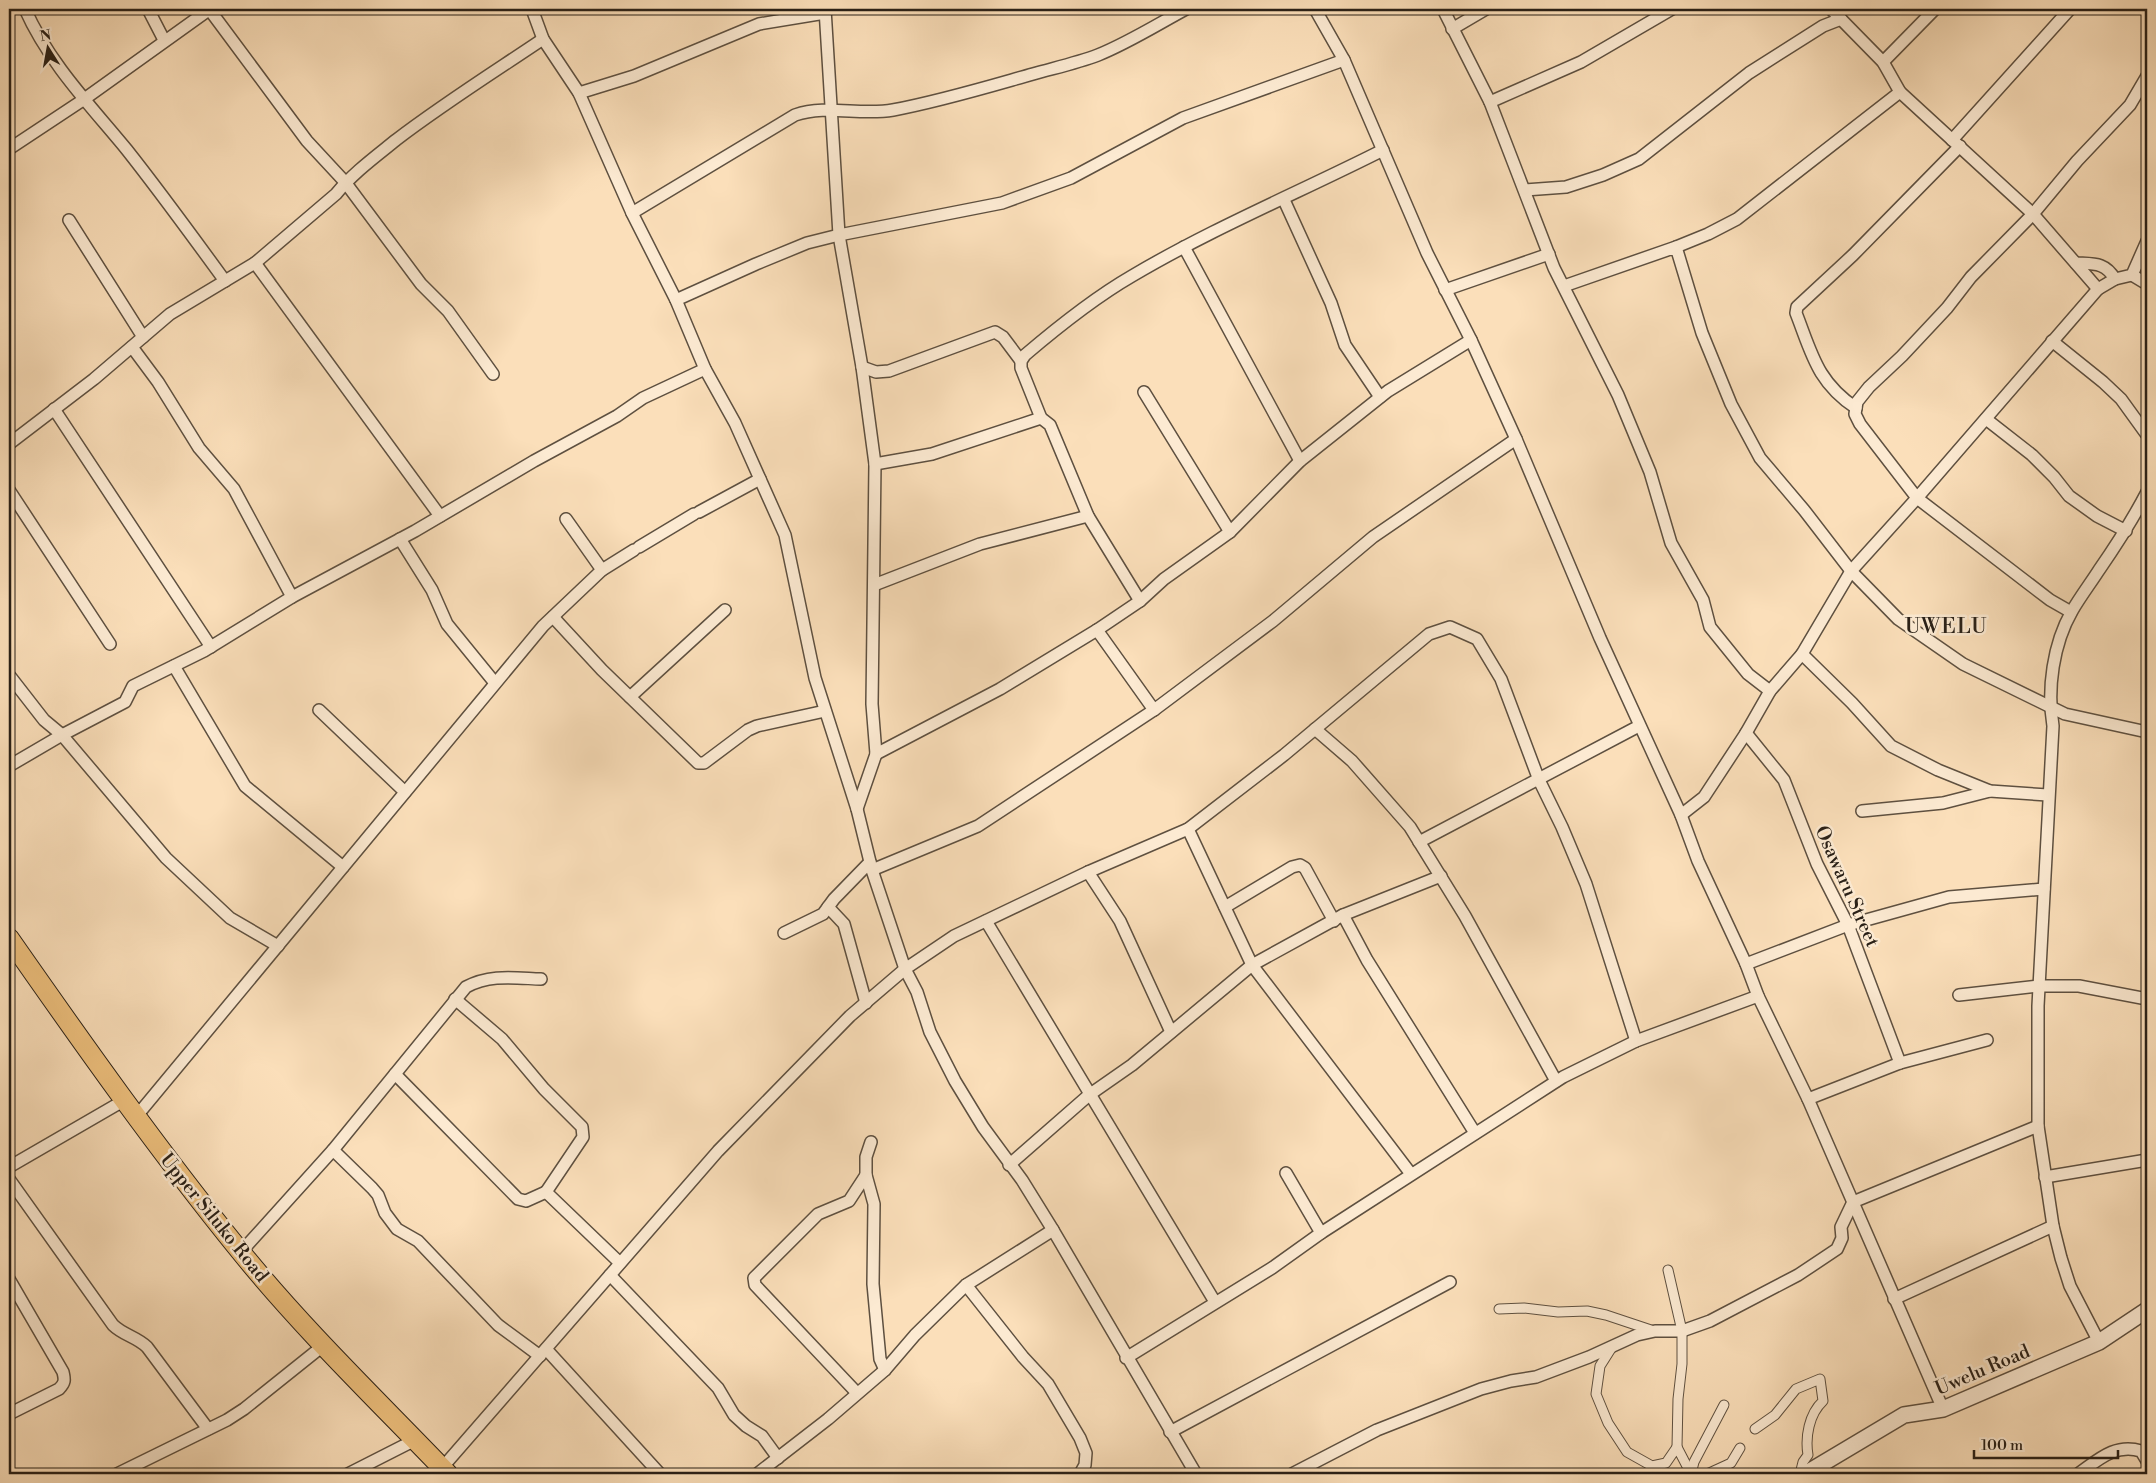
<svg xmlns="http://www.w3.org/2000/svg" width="2156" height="1483" viewBox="0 0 2156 1483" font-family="'Libre Bodoni',serif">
<rect width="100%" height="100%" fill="#fbdfba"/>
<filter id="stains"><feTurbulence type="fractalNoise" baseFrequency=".004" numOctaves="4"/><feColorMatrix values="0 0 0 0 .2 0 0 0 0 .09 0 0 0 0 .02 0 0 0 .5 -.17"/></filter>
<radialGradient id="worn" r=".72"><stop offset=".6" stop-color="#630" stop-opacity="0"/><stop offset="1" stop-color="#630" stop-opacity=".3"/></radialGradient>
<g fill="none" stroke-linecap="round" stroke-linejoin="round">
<defs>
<g id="pedestrian">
<polyline points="1668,1270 1682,1331 1682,1364 1678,1399 1677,1447"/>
<polyline points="1499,1309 1524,1308 1558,1312 1587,1311 1606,1315 1654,1331"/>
<polyline points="1612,1347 1600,1366 1596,1394 1608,1423 1627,1452 1652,1466 1666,1463 1677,1447 1691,1474"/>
<path d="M1755,1429L1775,1415L1796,1389L1820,1379L1823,1401C1809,1414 1805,1437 1808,1455L1803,1462L1800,1474"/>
<polyline points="1691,1474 1694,1462 1724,1405"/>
<polyline points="1707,1474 1731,1463 1740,1448"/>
</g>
<g id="minor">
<path d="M25,9C49,63 90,105 127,150C161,193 193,237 225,281"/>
<polyline points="148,9 164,40"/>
<polyline points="209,9 307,141 345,182 421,284 448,311 493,374"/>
<polyline points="532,9 543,39 579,93 632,213 676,300 705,369 735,423 785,535 815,678 857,809 872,870 905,969 917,992 930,1032 955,1081 983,1127 1022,1180 1053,1230 1196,1474"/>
<polyline points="825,9 839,235 862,367 875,464 872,704 876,754 857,809"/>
<polyline points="1315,9 1344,60 1427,253 1471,340 1516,439 1600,638 1681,815 1698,861 1746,964 1758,996 1808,1099 1943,1409"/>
<polyline points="1443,9 1490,102 1554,268 1618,395 1650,472 1671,543 1703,600 1710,627 1748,674 1770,691"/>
<polyline points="1831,9 1883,62 1900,92 2033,214 2098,289"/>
<polyline points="1452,29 1486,9"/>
<polyline points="1883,62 1935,9"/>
<polyline points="579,93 634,76 759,24 825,13"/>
<polyline points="1490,102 1581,62 1672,9"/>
<polyline points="1952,140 2070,9"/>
<polyline points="9,149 83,100 210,9"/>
<polyline points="1525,190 1566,187 1603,175 1639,159 1749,73 1823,26 1841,19"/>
<polyline points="1284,200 1331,303 1345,345 1380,397"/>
<path d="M632,213L795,115C827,104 860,116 893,110C941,101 987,87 1033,74C1054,68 1077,63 1098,55C1128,43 1158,24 1186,9"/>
<polyline points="69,220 143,337"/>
<polyline points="1184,247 1300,461"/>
<polyline points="1676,247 1708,234 1737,219 1900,92"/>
<polyline points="255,263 440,516"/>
<path d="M2076,263C2094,264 2105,262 2115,279"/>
<polyline points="2132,275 2147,284"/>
<polyline points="1564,286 1676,247 1702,333 1731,404 1760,458 1804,510 1851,571 1898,619 1963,664 2065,714 2147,732"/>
<polyline points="1445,290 1549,254"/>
<polyline points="676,300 756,264 807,243 839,235 1002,203 1071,178 1183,118 1344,60"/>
<polyline points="2052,341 2103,382 2121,399 2147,435"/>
<polyline points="132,347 158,382 199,448 234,489 292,597"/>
<polyline points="862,367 876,372 889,371 995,332 1003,337 1021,361"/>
<polyline points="1144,392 1230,532"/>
<path d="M1856,408C1817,382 1812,354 1796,313L1797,307L1853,255L1960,146"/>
<polyline points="54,409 211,647"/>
<polyline points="1986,419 2032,455 2054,477 2069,496 2097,516 2126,531"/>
<path d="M9,444L94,379L170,314L255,263L336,194C353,173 375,157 396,140C443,104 494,72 543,39"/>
<polyline points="875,464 932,454 1041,418"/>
<polyline points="9,490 110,644"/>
<polyline points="699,512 760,479"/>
<polyline points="566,519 602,570"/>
<polyline points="400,539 432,590 447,624 495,683"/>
<polyline points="639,547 694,514"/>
<polyline points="874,585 980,544 1088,516"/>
<path d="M1140,601L1088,516L1050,425L1041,418L1021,368V361L1025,355C1059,326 1094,298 1132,276C1213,228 1300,192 1383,150"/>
<polyline points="2071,612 2050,600 1917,498 1860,424 1855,414 1857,402 1869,387 1902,356 1947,308 1971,277 2033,214 2077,161 2130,105 2147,76"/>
<polyline points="553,617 602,670 698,763 704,763 748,730 757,726 825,711"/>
<polyline points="1097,630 1154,710"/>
<polyline points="1802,654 1852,703 1891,746 1938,770 1990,791 2048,795"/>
<polyline points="174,666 245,786 343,867"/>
<polyline points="9,675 44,720 62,735 166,858 230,918 278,946"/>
<polyline points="630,697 725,610"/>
<polyline points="319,710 405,792"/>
<polyline points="1315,729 1352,761 1410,827 1465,916 1556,1081"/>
<polyline points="1746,733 1784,780 1817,864 1848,925 1900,1063"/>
<polyline points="876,754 1000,689 1097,630 1140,601 1164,579 1230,532 1300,461 1388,391 1471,340"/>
<polyline points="9,766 62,735 125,702 133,686 204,651 292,597 415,531 534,461 617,416 643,398 705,369"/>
<polyline points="1862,811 1943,803 1990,791"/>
<polyline points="1681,815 1704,797 1746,733 1770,691 1802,654 1851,571 1917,498 2098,289 2115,279 2132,275 2147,241"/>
<polyline points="1188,829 1252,965 1411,1174"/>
<polyline points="1419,842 1639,726"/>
<polyline points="872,870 978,826 1154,710 1273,621 1373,537 1516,439"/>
<polyline points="1088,872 1120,921 1171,1032"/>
<polyline points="828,907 844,924 866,1003"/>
<polyline points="1225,907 1292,867 1300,865 1305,868 1334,921"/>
<polyline points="1343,915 1367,960 1475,1133"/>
<polyline points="986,921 1215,1302"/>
<polyline points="784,933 823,914 834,899 870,862"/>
<polyline points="1746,964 1848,925 1949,897 2044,889"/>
<polyline points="1959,995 2039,986 2079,986 2147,999"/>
<polyline points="455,999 502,1039 544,1089 582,1127 583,1137 546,1192 620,1263"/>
<polyline points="395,1074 518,1199 526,1201 546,1192"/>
<polyline points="1808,1099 1900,1063 1987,1040"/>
<polyline points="135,1118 543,626 602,570 634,550"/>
<polyline points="871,1142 866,1157 866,1175 874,1204 873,1284 880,1359 885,1370"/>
<polyline points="333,1150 372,1188 378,1195 385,1213 397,1229 418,1241 498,1325 540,1356"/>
<polyline points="1009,1165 1089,1095 1132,1065 1252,965 1343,915 1441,876"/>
<polyline points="9,1167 123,1101"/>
<polyline points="1286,1173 1321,1233"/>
<polyline points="2045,1177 2147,1160"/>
<path d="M9,1179L113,1325C123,1335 137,1337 147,1347L208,1429"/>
<path d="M241,1252L333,1150L466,987C490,974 514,978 541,979"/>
<polyline points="610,1275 718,1388 734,1415 746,1426 762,1436 778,1458"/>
<path d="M9,1279L63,1372C65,1380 65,1383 59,1389L9,1414"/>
<polyline points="966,1285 1023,1357 1048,1384 1080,1438 1086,1453 1085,1465 1080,1474"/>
<polyline points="1894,1299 2053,1226"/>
<path d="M2099,1342L2070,1286L2061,1258L2053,1226L2038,1126V1006L2053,726C2047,689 2053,644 2072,611C2080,597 2090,584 2099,570C2117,544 2133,519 2147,492"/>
<polyline points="546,1349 660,1474"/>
<polyline points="1126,1358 1272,1268 1321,1233 1563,1077 1636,1041 1758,996"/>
<polyline points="857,1393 755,1285 754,1278 818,1214 849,1201 866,1175"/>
<polyline points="1170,1432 1450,1282"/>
<polyline points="442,1468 718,1151 850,1016 905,969 954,936 1088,872 1188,829 1284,755 1429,634 1450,627 1477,639 1501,679 1539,780 1562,827 1586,884 1636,1041"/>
<polyline points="117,1474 227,1420 244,1409 324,1345"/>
<polyline points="348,1474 415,1440"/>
<polyline points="757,1474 828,1419 885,1370 915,1335 966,1285 1053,1230"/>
<polyline points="1292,1474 1377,1430 1481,1389 1511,1381 1536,1377 1589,1357 1637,1335 1655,1331 1682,1331 1710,1321 1798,1275 1837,1249 1842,1238 1841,1227 1853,1202 2038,1126"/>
<path d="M2078,1474C2098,1460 2115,1443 2141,1451L2147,1461"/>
</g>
<polyline id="tertiary" points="1805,1474 1904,1415 1943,1409 2099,1342 2147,1310"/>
<path id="primary" d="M9,938C83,1044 158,1150 240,1251C304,1330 378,1401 448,1474"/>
</defs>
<use href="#pedestrian" stroke="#5e5040" stroke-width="11"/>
<use href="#minor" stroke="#5e5040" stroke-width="14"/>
<use href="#tertiary" stroke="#5e5040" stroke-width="18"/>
<use href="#primary" stroke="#292017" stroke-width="21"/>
<use href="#pedestrian" stroke="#fcead2" stroke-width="9"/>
<use href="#minor" stroke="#fcead2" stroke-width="11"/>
<use href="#tertiary" stroke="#fcead2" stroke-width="15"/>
<use href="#primary" stroke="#eec07d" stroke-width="19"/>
</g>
<g text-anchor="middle" stroke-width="5" stroke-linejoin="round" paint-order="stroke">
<g font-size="19" fill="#292017" stroke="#fcead2">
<text transform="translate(1848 886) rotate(66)" y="7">Osawaru Street</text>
<text transform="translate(215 1217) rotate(51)" y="7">Upper Siluko Road</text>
<text transform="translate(1982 1369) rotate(-23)" y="7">Uwelu Road</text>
</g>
<g font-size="21" letter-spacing="1" fill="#292017" stroke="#fcead2">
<text x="1946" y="633">UWELU</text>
</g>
</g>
<rect width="2156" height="1483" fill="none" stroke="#fbdfba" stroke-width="30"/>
<rect x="10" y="10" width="2136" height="1463" fill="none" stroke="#292017" stroke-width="2.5"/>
<rect x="15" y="15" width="2126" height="1453" fill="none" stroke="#292017"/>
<g transform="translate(48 48) rotate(349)" stroke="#fcead2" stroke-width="4" paint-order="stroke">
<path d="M0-4L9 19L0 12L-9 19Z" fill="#292017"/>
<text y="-8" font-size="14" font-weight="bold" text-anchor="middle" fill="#292017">N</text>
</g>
<path d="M1974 1450v8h144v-8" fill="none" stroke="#292017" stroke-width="2.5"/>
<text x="1981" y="1450" font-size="15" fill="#292017" stroke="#fcead2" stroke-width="4" paint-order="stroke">100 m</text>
<rect width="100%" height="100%" filter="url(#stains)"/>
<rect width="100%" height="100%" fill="url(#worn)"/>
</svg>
